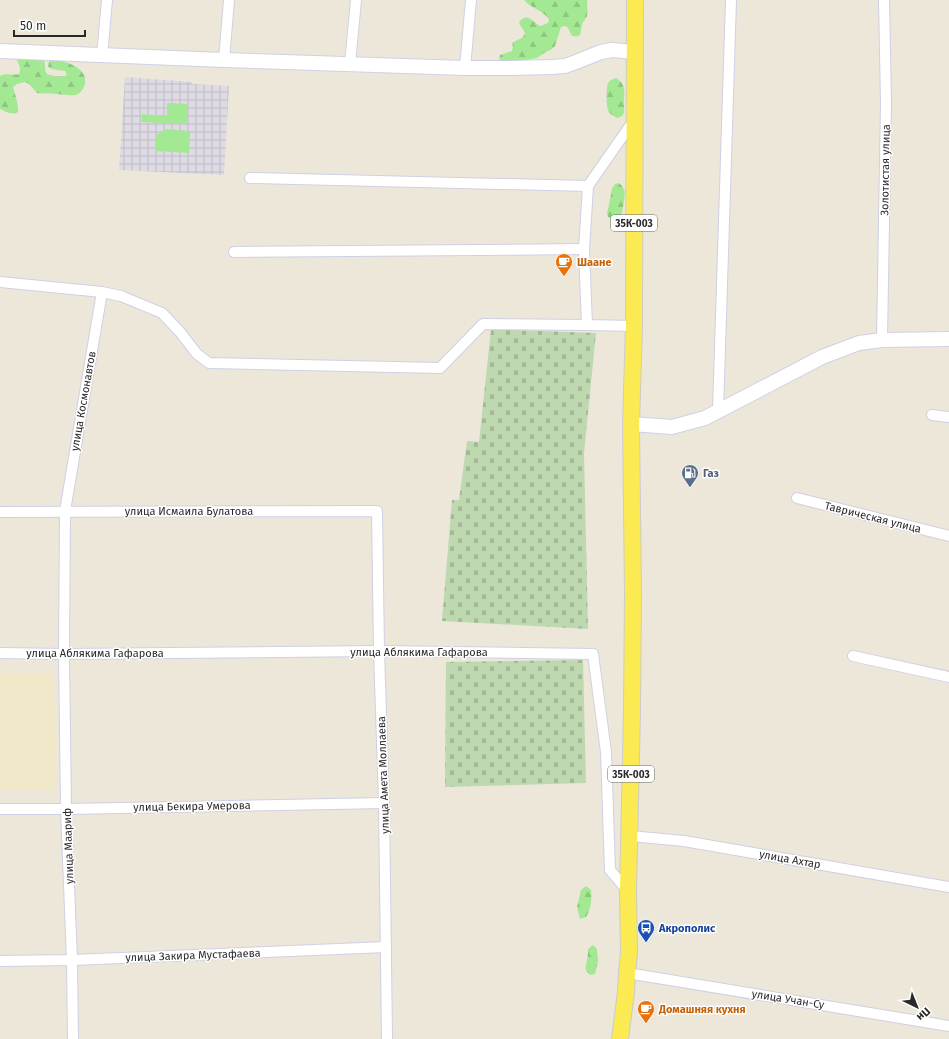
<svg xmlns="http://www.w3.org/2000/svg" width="949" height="1039" viewBox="0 0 949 1039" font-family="'Fira Sans',sans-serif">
<defs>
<pattern id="industrial-grid" width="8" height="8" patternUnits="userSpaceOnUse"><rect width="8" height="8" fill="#dfdbe4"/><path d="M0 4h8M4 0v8" fill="none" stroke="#bfbcc4"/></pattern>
<pattern id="forest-firs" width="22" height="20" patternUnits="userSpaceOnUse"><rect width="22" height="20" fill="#a3e892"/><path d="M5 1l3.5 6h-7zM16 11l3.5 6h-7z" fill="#8cc77e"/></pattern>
<pattern id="cemetery-stones" width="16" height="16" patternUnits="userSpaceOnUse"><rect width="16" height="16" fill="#bed8b0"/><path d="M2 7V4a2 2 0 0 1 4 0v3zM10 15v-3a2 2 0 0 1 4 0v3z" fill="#a3b997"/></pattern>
</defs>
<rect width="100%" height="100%" fill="#ede7da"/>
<polygon fill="url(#industrial-grid)" points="125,77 192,82 192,84 229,86 224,175 119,170"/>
<polygon fill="#f0e8c8" points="0,674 54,674 56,789 0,790"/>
<g fill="#a3e892">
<polygon points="167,103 188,104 187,124 141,122 142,114 167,116"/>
<polygon points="166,129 190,131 189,153 155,151 156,135"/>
</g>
<g fill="url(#forest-firs)">
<path d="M524,0H587C587,5 588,11 587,16C586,19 583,21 582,24C580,32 583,38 572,36L568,28L565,26L561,27L555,46L552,49L544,53L537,58L520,61L502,62L499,59L500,55L512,51L513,47L512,43L523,37L525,33C523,28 520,26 519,22C527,12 532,21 540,26L548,23L549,19C542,10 531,8 524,0Z"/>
<path d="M21,58C23,58 25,59 28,59C35,60 38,57 45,62V70L47,74C53,76 62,78 67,75L65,71L52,69L48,67L49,62L52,59C65,61 88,67 85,84C84,88 81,92 78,94C72,97 63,94 56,94C50,93 44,94 37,93L29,84L25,82L17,84L13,87C15,95 19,105 18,112C10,115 7,112 0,109V76C6,72 12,76 19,74C22,68 18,65 17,59Z"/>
<path d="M616,78C627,84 624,95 624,105C624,109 625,112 623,115C621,117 620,117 617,118C614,116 611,115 609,112C606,108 606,88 608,83C610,80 613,79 616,78Z"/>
<path d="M619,183C628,190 624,198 623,207C622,211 622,213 620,217L611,219L608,217L607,213L610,200L612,188L615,184Z"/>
<path d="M586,886L591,890C592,899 591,909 586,917L580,919L577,907L581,890Z"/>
<path d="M593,945L597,949L598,961L595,974L591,975C583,970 586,967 587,960C588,956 588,952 588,949Z"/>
</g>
<g fill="url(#cemetery-stones)">
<polygon points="491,329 596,333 584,453 588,629 442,621 452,500 459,500 467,441 479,442"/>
<polygon points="583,660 586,783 445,787 446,662"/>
</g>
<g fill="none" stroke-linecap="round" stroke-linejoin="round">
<defs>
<g id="minor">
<polyline points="102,56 107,0"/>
<polyline points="224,60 229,0"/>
<polyline points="350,64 356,0"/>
<polyline points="465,68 471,0"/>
<polyline points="250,178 588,186"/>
<polyline points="234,252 584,249"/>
<polyline points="0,282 102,292 121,296 162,313 180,332 197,354 209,363 440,368 483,324 587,325"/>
<polyline points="634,326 587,325 584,249 588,186 634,120"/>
<polyline points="882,340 886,103 884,0"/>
<polyline points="718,411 731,0"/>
<polyline points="932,415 949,417"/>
<polyline points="797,498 949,536"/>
<polyline points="0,512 377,511 379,651 384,803 387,1039"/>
<polyline points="0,653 64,654 379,651 593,654 606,752 610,870 628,891"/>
<polyline points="853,656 949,677"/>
<polyline points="0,809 66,809 384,803"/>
<polyline points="630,836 684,841 949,887"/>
<polyline points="0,961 72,960 386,947"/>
<polyline points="627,973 949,1026"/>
<polyline points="73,1039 72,960 66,809 64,654 65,511 102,292"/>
</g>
<g id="secondary">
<polyline points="0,51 224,60 465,68 512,68 551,67 565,66 576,62 601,52 612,50 635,52"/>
<polyline points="631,424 672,427 705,418 822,357 859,343 882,340 949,339"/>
</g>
<polyline id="primary" points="620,1039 626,992 627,973 629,953 628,891 632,711 633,593 631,424 634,326 635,0"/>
</defs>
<use href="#minor" stroke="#cfd0e4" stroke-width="12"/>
<use href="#secondary" stroke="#cfd0e4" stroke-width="16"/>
<use href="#primary" stroke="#ccc" stroke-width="18"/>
<use href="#minor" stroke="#fff" stroke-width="10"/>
<use href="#secondary" stroke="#fff" stroke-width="14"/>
<use href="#primary" stroke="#fbea51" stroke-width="16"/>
</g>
<defs>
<symbol id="cafe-pin" viewBox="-11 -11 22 30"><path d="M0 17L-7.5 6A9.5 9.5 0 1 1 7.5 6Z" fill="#e8710a" stroke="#fff"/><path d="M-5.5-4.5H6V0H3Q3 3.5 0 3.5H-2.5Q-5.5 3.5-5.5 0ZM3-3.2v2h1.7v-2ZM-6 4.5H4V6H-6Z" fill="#fff"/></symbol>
<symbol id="fuel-pin" viewBox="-11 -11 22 30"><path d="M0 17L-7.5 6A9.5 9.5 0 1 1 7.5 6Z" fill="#5c6f8a" stroke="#fff"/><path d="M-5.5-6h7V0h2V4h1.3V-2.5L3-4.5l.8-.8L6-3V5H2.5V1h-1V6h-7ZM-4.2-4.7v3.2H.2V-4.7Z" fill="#fff"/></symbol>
<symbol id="bus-pin" viewBox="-11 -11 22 30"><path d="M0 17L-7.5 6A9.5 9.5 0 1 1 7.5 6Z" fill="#1a4fb4" stroke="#fff"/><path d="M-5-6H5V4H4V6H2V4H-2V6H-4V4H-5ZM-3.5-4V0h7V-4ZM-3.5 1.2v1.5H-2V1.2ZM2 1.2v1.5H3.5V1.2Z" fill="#fff"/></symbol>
</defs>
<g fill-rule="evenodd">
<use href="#cafe-pin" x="554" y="252" width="20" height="27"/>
<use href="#fuel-pin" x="680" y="463" width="20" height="27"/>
<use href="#bus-pin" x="636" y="918" width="20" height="27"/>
<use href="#cafe-pin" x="636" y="999" width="20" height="27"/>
</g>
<g text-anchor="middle" stroke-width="3" stroke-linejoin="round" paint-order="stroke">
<g fill="#fff" stroke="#696969" stroke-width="1">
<rect x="611" y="215" width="46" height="16" rx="3"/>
<rect x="608" y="766" width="46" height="16" rx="3"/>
</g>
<g font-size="10" font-weight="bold" fill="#292929">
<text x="634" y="227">35К-003</text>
<text x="631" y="778">35К-003</text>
</g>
<g font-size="11" fill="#292929" stroke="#fff">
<text transform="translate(885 170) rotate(-89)" y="4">Золотистая улица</text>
<text transform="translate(83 401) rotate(-80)" y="4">улица Космонавтов</text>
<text x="189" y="515">улица Исмаила Булатова</text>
<text transform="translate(873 517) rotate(14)" y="4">Таврическая улица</text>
<text x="419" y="656">улица Аблякима Гафарова</text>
<text x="95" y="657">улица Аблякима Гафарова</text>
<text transform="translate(383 775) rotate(-92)" y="4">улица Амета Моллаева</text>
<text transform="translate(192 806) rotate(-1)" y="4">улица Бекира Умерова</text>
<text transform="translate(68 846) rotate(-92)" y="4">улица Маариф</text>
<text transform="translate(790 859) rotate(10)" y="4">улица Ахтар</text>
<text transform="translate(193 955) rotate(-2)" y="4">улица Закира Мустафаева</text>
<text transform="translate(788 999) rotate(9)" y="4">улица Учан-Су</text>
</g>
<g font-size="11" font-weight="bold" fill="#c56008" stroke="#fff" text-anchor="start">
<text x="577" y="266">Шаане</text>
<text x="659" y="1013">Домашняя кухня</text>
</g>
<g font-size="11" font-weight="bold" fill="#4e5e75" stroke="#fff" text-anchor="start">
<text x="703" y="477">Газ</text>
</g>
<g font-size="11" font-weight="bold" fill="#164399" stroke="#fff" text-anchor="start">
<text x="659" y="932">Акрополис</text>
</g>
</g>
<g transform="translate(917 1007) rotate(137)" stroke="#ffffff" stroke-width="3" paint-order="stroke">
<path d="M0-3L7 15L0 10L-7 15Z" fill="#292929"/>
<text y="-6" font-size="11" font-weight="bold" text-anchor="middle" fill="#292929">Пн</text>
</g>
<path d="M14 30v6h71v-6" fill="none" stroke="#292929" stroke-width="2"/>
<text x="20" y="30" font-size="12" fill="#292929" stroke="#ffffff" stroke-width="3" paint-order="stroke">50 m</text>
</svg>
